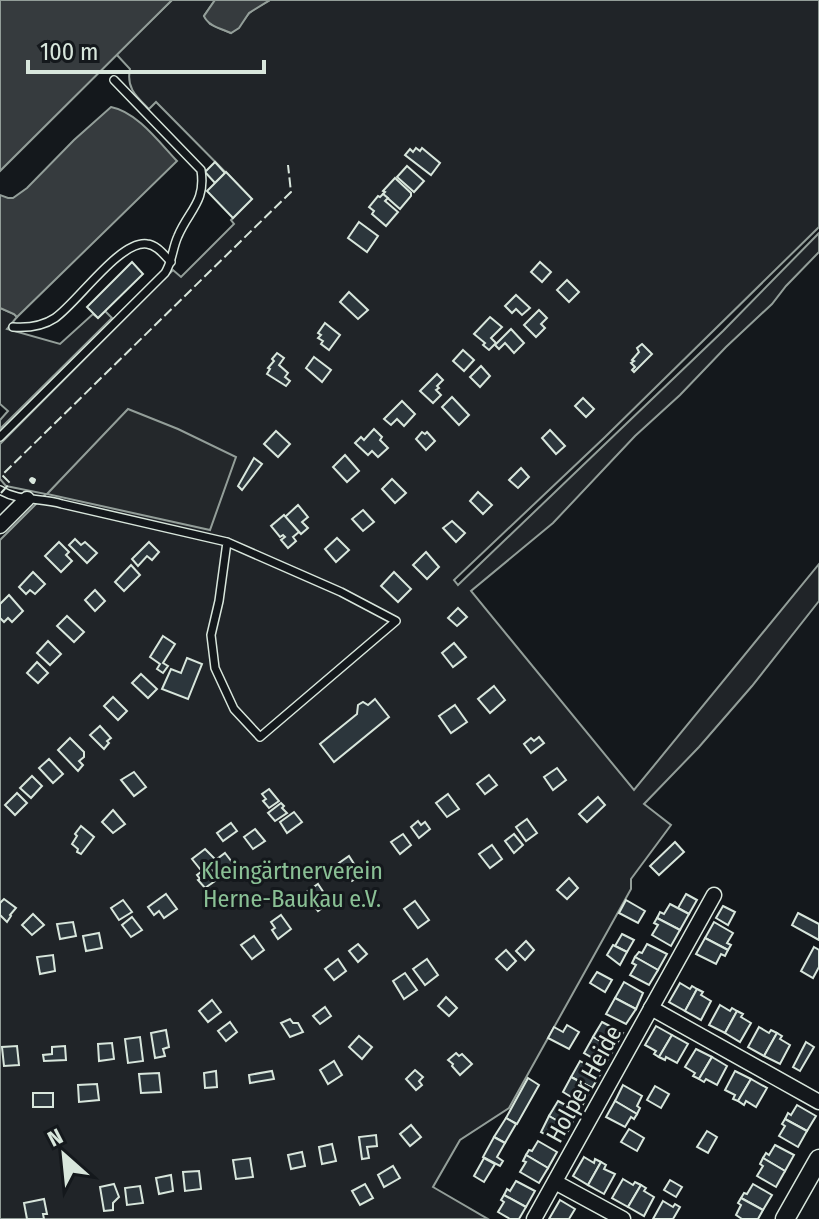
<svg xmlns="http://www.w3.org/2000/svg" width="819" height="1219" viewBox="0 0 819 1219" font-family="'Fira Sans Condensed',sans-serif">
<rect width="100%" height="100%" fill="#14181c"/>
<g fill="#202428" stroke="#939e99" stroke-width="2">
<path d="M172,0H215L204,16L210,24L231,33C239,28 240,24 246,17C251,9 262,5 270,0H819V227L604,438L454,580L458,585L723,331L819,233V252L786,286L772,304L726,347L680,395L635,436L553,523L471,591L634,790L819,564V601L752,686L699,747L644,804L671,825L631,879V889L509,1108L460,1140L433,1187L488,1219H0V540L46,494L6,486L0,479V444L173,270L181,277L234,224L231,220L252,199L156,102L149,109C136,96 126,88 130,69L116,54Z"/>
<polygon points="0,308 14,314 17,317 7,329 60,344 93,314 98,318 105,311 112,318 0,429 0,420 8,411 0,404"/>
</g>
<polygon fill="#24282b" stroke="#939e99" stroke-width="2" points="128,409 178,429 236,457 210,530 47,494"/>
<g fill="#363b3e" stroke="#939e99" stroke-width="2">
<polygon points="0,0 172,0 0,171"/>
<path d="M215,0H270L249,13L239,28L231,33C222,29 208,26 204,16Z"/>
<path d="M111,107C137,112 159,142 177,161L17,317L14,314L0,308V195L8,198H13L27,188L74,140Z"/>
</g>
<g fill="#2c363c" stroke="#d8e6dc" stroke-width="2">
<polygon points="416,148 420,151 422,148 440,163 431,175 405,155 410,149 413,152"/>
<polygon points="215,162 225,173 215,183 205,172"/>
<polygon points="407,166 424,181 414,192 397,177"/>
<polygon points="226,172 252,199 233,218 207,191"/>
<polygon points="395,178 411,193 411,196 400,209 383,194 385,192 383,191"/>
<polygon points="383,194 388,198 385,201 398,212 386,226 372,214 374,211 369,207 378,196 380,197"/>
<polygon points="359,222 378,236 367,252 348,238"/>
<polygon points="132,262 143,274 98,318 87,307"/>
<polygon points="540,262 551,272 542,282 531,272"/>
<polygon points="567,280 579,292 569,302 557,290"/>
<polygon points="349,292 368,310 358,319 340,302"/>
<polygon points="516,295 530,308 522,315 516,309 512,313 505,306"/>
<polygon points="539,310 547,318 541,324 545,328 536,337 524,325"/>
<polygon points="490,317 502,327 491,338 496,343 489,350 483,345 485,343 474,334"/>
<polygon points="325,323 340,335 329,350 321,344 323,341 318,338 321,335 318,333"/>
<polygon points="511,329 524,343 514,353 505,343 499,349 495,345"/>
<polygon points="642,344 652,354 634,372 632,370 635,367 631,363 634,361 632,360 639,352 637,348"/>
<polygon points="463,350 474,360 464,371 453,361"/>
<polygon points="277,353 284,358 279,365 288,373 285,377 290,381 286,386 267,374 270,369 268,368 274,361 272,359"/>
<polygon points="314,357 331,370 322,382 306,368"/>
<polygon points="481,366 490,376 480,387 470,377"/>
<polygon points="437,374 443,380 437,386 439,388 436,390 441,395 433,403 420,391"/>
<polygon points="452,397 469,415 459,425 442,407"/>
<polygon points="583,398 594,409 586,417 575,406"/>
<polygon points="402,401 415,414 404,426 397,419 391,425 384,419"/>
<polygon points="374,429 382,437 380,440 388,448 378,457 372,451 368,455 355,443 361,437 364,440"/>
<polygon points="550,430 565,446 556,454 542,438"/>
<polygon points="276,431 290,444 278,457 264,444"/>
<polygon points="422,432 425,434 427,432 435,441 426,450 416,439"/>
<polygon points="345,455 359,471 347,482 333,467"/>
<polygon points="254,458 262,464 242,490 238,486"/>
<polygon points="521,468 529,477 518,488 509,480"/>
<polygon points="392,479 406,493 395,503 382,489"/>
<polygon points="478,492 492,505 483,514 470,501"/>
<polygon points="298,505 308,517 302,522 308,528 301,534 285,517"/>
<polygon points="363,510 374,522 363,531 352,519"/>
<polygon points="284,515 299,532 293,537 296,541 288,548 281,540 285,537 283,535 280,537 271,526"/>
<polygon points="452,521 465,533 456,542 443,528"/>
<polygon points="337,538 349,550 336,562 325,549"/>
<polygon points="75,539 81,545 85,542 97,553 87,563 69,545"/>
<polygon points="59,542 69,552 66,555 72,561 61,572 45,556"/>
<polygon points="149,542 159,552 152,560 147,556 138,566 132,559"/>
<polygon points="426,552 439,567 427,579 413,565"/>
<polygon points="131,565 140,575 124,591 115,582"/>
<polygon points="33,572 45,584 35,594 30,590 26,594 19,587"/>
<polygon points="394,572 411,589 398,602 381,586"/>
<polygon points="95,590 105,601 95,611 85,600"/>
<polygon points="9,595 23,611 12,622 8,618 4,622 0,618 0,604"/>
<polygon points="458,608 467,617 457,626 448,618"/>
<polygon points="67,616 84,632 74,642 57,626"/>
<polygon points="163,636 175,644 163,663 168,666 163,673 157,669 160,664 150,657"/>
<polygon points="48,641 61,654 50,665 37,653"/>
<polygon points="454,643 466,657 453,667 442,653"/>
<polygon points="187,658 202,664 188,699 162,689 171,669 181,673"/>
<polygon points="37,662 48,673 38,683 27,673"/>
<polygon points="141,674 157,689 148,698 132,683"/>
<polygon points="494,686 505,700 490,713 478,699"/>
<polygon points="113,697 127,711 118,720 104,706"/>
<polygon points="375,699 389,717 334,762 320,744 357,714 358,705 363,702 368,705"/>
<polygon points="455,705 467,722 451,733 439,716"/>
<polygon points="100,726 111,738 107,741 109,743 104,749 90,735"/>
<polygon points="539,737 544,743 531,753 524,744 531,738 534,741"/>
<polygon points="70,738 84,752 84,757 79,761 83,765 78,771 58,750"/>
<polygon points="49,759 63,774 53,783 39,768"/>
<polygon points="557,768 566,780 553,790 544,777"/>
<polygon points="134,772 146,787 134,796 121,780"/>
<polygon points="489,775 497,785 485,794 477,784"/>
<polygon points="32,776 42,786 31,798 20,788"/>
<polygon points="269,789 279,801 269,808 263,801 266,799 262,794"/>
<polygon points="17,793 27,803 15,815 5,805"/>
<polygon points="448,794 459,809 447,817 436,803"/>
<polygon points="598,797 605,805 587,822 579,814"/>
<polygon points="281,803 284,806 282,808 287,813 275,821 268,813"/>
<polygon points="113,810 125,824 113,833 102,822"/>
<polygon points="294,812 302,822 287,833 280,822"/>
<polygon points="527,819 537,833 526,841 516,827"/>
<polygon points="418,821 421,825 425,822 430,829 419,838 411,827"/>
<polygon points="231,823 237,831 223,841 217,833"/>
<polygon points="81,826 94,837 81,854 77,852 78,849 72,844 77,836 75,834"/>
<polygon points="255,829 265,841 253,849 244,837"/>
<polygon points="403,834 411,845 400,854 391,842"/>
<polygon points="514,834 523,845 514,853 505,841"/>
<polygon points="675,842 684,852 659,875 650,866"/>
<polygon points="492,845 502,859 490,868 479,854"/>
<polygon points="205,849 215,859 200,869 192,859"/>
<polygon points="225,853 235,866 223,875 213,862"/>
<polygon points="349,856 356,867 359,865 364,873 352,881 339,863"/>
<polygon points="209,866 218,879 205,888 198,880 200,879 197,875"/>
<polygon points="569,878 578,888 567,899 557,890"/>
<polygon points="318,884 330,902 318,911 305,893"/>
<polygon points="166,894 177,909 164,918 159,911 154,915 148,907"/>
<polygon points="686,894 697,900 689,914 678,908"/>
<polygon points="4,899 16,908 10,915 11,916 7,922 0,915 0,903"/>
<polygon points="123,900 132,912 119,920 111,908"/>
<polygon points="626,900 645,911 638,923 619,913"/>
<polygon points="415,901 429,920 418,928 404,909"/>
<polygon points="670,904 689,914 680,930 657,918 660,912 664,914"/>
<polygon points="723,906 735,912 728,925 716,918"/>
<polygon points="798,913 819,924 819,940 792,925"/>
<polygon points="33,914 44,925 32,935 22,925"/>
<polygon points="281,915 291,929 278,939 272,930 275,928 271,922"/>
<polygon points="132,917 142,930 131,937 122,925"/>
<polygon points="657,918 680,930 671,946 652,935 658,925 654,923"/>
<polygon points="73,922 76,936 60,939 57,924"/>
<polygon points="714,922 733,933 727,943 731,945 728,950 705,938"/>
<polygon points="99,933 102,948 86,951 83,936"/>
<polygon points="622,934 634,940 627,952 615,946"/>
<polygon points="254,936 264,950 252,959 241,945"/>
<polygon points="705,938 728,950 725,956 721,954 716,964 696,954"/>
<polygon points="526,941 534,950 525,960 516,951"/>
<polygon points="358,944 367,954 358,962 349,951"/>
<polygon points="647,944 667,954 658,970 635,957 639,952 642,953"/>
<polygon points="613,945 627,952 620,965 607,955"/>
<polygon points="814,947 819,950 819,967 813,978 801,971"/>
<polygon points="506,950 516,961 507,970 496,959"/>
<polygon points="53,955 55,971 40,974 37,957"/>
<polygon points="635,957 658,970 649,985 630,975 636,965 632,963"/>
<polygon points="338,959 346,971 334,980 325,969"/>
<polygon points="427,959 438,975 425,985 413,969"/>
<polygon points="597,972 612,980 605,992 590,983"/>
<polygon points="405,973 417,990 404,999 393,981"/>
<polygon points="624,982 643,993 636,1009 615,998"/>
<polygon points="680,983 690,989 692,986 697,989 685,1011 669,1002"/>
<polygon points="697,989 703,992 701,995 711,1001 701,1020 685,1011"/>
<polygon points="446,997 457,1008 449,1016 438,1006"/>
<polygon points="615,998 636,1009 626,1024 606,1014"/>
<polygon points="212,1000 221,1012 208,1022 199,1011"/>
<polygon points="720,1005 730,1011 732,1008 737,1011 725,1033 709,1025"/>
<polygon points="325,1007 331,1016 320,1024 313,1016"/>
<polygon points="737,1011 743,1014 741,1017 751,1023 740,1042 725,1033"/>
<polygon points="290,1019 293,1023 298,1023 303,1032 290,1037 281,1023"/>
<polygon points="230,1022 237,1032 226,1041 218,1031"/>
<polygon points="602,1022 623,1033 614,1049 593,1037"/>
<polygon points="567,1025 579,1032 569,1049 548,1038 554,1027 563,1032"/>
<polygon points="656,1026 672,1035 659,1057 654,1054 656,1051 645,1045"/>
<polygon points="759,1027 769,1033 771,1030 777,1033 764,1056 748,1047"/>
<polygon points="166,1030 169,1047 163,1049 165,1056 155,1058 151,1033"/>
<polygon points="777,1033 782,1036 780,1039 790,1045 780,1064 764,1056"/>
<polygon points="672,1035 688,1044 677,1063 666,1057 665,1060 659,1057"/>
<polygon points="359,1036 372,1047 362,1059 349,1047"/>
<polygon points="140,1037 143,1061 128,1063 125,1039"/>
<polygon points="593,1037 614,1049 605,1065 584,1053"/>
<polygon points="806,1042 814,1047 800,1071 793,1067"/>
<polygon points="112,1043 114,1059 99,1061 98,1044"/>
<polygon points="17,1046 19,1065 4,1066 2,1047"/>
<polygon points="65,1046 66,1060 44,1061 43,1055 52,1054 52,1047"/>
<polygon points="696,1049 712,1057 699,1079 693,1076 695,1073 685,1067"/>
<polygon points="456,1053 459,1056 462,1054 472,1064 460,1075 452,1066 453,1064 448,1060"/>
<polygon points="712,1057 727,1066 717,1085 706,1079 704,1082 699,1079"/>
<polygon points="334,1061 342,1075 328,1084 320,1070"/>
<polygon points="580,1061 601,1073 592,1088 571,1077"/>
<polygon points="415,1070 423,1077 419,1081 422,1085 416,1090 406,1079"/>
<polygon points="216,1071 217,1087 205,1088 204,1073"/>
<polygon points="272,1071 274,1079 250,1083 249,1075"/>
<polygon points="735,1071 751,1079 738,1101 733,1099 735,1095 725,1090"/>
<polygon points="159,1073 161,1092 141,1093 139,1074"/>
<polygon points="571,1077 592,1088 583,1104 563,1092"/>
<polygon points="528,1078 539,1085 517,1124 506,1118"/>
<polygon points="751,1079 767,1088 756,1107 746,1101 744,1105 738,1101"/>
<polygon points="97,1084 99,1100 79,1102 78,1085"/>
<polygon points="623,1085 642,1096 637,1106 640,1108 637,1114 615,1101"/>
<polygon points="655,1086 669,1094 661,1108 647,1100"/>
<rect x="33" y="1093" width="20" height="14"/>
<polygon points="558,1101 577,1111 570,1128 549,1116"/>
<polygon points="615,1101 637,1114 634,1119 631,1117 625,1127 606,1117"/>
<polygon points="797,1105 816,1116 807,1131 785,1119 788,1113 791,1115"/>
<polygon points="549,1116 570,1128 560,1143 541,1132"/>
<polygon points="506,1118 516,1124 505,1143 494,1137"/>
<polygon points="785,1119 807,1131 798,1147 779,1136 785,1126 782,1124"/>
<polygon points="411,1125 421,1137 410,1146 400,1134"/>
<polygon points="629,1129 644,1138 637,1151 621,1142"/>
<polygon points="707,1131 717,1137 708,1153 697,1147"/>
<polygon points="376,1135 377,1146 367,1147 369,1158 362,1159 359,1137"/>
<polygon points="494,1137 505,1143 497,1157 503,1161 500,1166 483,1157"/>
<polygon points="538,1141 557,1152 548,1168 526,1155 529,1150 532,1151"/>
<polygon points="332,1144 336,1161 322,1164 319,1147"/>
<polygon points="775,1145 794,1155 785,1171 763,1158 766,1153 769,1155"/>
<polygon points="302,1152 305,1166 291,1169 288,1155"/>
<polygon points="526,1155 548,1168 539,1183 520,1172 526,1162 523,1161"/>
<polygon points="584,1157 594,1163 595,1159 601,1162 588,1185 573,1176"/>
<polygon points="250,1158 253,1177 236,1179 233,1160"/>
<polygon points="484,1158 495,1164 484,1182 474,1176"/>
<polygon points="763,1158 785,1171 776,1187 757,1176 763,1166 760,1164"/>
<polygon points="601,1162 606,1165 604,1169 615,1174 604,1194 588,1185"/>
<polygon points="393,1166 400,1178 384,1187 378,1175"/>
<polygon points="199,1171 201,1189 185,1191 183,1172"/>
<polygon points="171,1175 173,1191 159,1194 156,1178"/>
<polygon points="623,1179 633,1185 635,1182 641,1185 628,1207 612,1198"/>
<polygon points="670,1180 682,1187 676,1197 664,1190"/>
<polygon points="516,1181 535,1191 526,1207 504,1195 507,1189 510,1191"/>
<polygon points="114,1184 119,1197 113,1203 113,1210 104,1211 100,1187"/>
<polygon points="365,1184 373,1198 360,1205 352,1191"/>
<polygon points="753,1184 772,1195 763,1210 741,1198 744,1193 747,1194"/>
<polygon points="641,1185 646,1188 644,1191 654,1197 644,1216 628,1207"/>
<polygon points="140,1186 143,1203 127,1205 125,1188"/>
<polygon points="504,1195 526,1207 519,1219 510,1219 498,1212 504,1202 501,1200"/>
<polygon points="741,1198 763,1210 758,1219 742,1219 736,1215 741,1205 738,1203"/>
<polygon points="44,1199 47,1214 43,1214 44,1219 27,1219 24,1203"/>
<polygon points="560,1200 575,1209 569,1219 549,1219"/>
<polygon points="663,1201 673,1207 675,1204 680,1207 673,1219 653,1219"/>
</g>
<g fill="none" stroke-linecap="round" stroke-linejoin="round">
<defs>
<g id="service">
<path d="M13,327C27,328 43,326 55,318C78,302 120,240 147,244C157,245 164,255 171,262"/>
<path d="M0,437L165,273C173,260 172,249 178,236C189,210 206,202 201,170L114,80"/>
<path d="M0,490C19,502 41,497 62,504L227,542L341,592L396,621L260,737L234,709L215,668L211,635L219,601L227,542"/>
</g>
<g id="minor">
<polyline points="0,526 27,499"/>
<polyline points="651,1008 819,1102"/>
<polyline points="555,1182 623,1219"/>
<polyline points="534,1219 714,895"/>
</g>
<polyline id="tertiary" points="785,1219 819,1159"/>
</defs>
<use href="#service" stroke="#d8e6dc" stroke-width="10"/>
<use href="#minor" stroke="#d8e6dc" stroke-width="17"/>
<use href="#tertiary" stroke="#d8e6dc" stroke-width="21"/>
<use href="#service" stroke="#14181c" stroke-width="7"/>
<use href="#minor" stroke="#14181c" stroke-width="14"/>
<use href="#tertiary" stroke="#14181c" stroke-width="18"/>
<polyline stroke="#d8e6dc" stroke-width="2" stroke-dasharray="10 4" stroke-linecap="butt" points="1,493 10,483 2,475 291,192 288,165"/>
<polygon stroke="#d8e6dc" stroke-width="4" points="32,479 34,480 33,482 31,480"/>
</g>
<g text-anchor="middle" stroke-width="6" stroke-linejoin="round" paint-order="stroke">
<g font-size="24" fill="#8ac095" stroke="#14181c">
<text x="292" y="879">Kleingärtnerverein<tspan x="292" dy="28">Herne-Baukau e.V.</tspan></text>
</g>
<g font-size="24" fill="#d8e6dc" stroke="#14181c">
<text transform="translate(584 1084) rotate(-61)" y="8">Holper Heide</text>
</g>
</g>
<g transform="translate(64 1155) rotate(333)" stroke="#14181c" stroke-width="6" paint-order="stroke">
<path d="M0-6L14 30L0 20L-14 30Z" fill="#d8e6dc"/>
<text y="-12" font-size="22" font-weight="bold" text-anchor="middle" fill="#d8e6dc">N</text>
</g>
<path d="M28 60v12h236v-12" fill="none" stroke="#d8e6dc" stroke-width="4"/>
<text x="40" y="60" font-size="24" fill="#d8e6dc" stroke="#14181c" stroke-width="6" paint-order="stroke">100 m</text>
</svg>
